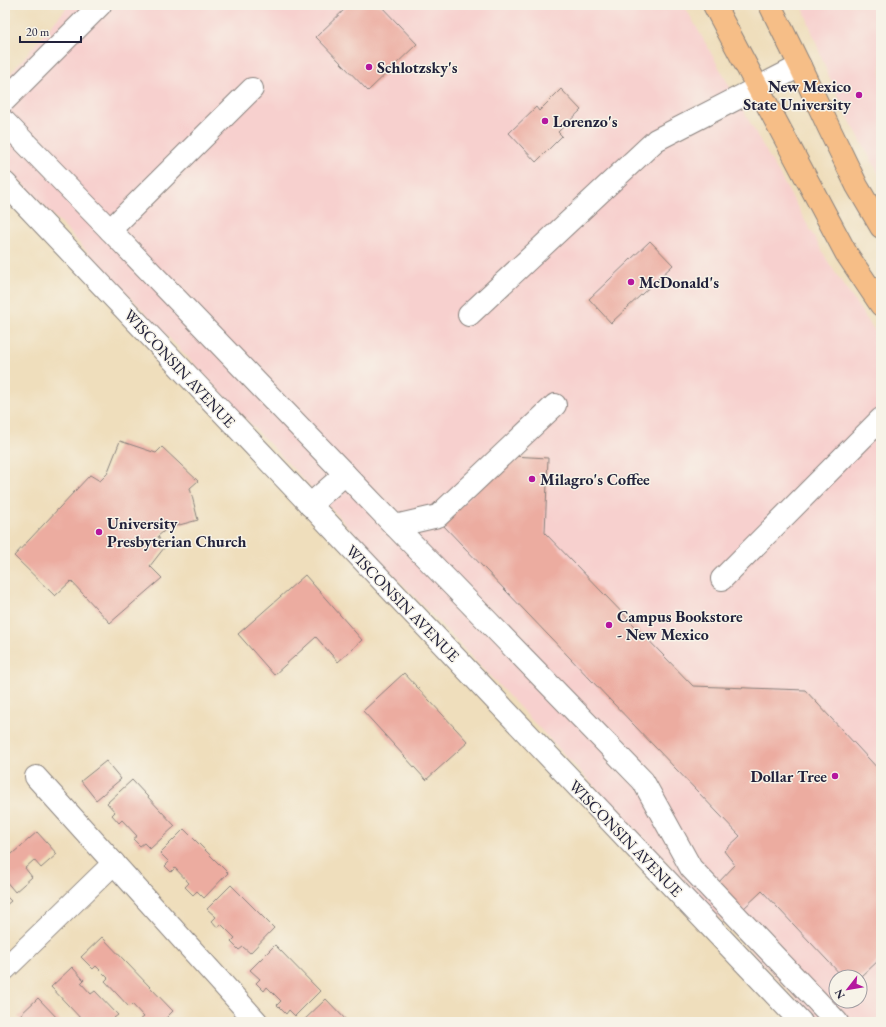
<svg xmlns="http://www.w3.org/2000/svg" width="886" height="1027" viewBox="0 0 886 1027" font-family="'EB Garamond',serif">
<rect width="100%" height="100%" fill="#f7f3e8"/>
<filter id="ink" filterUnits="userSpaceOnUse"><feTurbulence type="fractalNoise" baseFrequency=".025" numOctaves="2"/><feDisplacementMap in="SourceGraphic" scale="8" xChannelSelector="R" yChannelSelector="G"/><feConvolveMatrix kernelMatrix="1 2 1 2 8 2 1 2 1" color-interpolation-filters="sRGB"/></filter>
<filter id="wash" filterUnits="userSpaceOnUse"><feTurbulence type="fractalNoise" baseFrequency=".012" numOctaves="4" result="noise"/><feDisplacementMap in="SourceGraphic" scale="16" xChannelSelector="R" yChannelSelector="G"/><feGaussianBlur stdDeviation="0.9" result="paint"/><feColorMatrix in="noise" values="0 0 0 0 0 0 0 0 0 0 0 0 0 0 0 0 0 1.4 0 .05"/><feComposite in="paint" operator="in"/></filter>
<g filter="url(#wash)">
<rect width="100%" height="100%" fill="#efdebc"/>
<g fill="#f7d0ce" fill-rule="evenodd">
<path d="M69,5H684L830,265L881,340V1022H818L5,165V80ZM836,977H860V1001H836Z"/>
<polygon points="802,5 881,5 881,178 849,119 827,72"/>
</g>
<g id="blocks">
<g fill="#ecaca0">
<polygon points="349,5 380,5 417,44 368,91 316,37"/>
<polygon points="561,89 581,110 558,132 562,136 536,162 509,133 536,107 539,111"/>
<polygon points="650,241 673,265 611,323 589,299"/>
<polygon points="120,441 156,453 162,447 198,481 190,488 198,520 168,528 158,536 164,548 150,566 162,578 110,623 71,581 55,596 14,556 90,475 100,481 107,474"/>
<polygon points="512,456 548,458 545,533 693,686 805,690 881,772 881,958 861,977 843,977 762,891 742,910 717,884 735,865 724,851 740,836 442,524"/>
<polygon points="305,575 362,640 338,662 316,637 274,675 238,634"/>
<polygon points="404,673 468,742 426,780 363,711"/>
<polygon points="106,761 121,779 96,800 81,781"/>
<polygon points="132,780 175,826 150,849 144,843 140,846 133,839 137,836 122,820 119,823 112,815 115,812 107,803"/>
<polygon points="184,829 228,873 204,898 197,891 193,895 185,887 189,883 175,868 171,872 165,866 169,862 160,853"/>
<polygon points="37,832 57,854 41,868 34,860 25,868 32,877 15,892 5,880 5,860"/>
<polygon points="231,885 274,928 250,953 243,947 239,950 231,942 235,938 221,924 218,928 212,921 216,917 207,909"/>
<polygon points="5,895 11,901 5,906"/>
<polygon points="102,937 173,1011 162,1022 142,1022 140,1020 144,1017 132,1004 129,1007 105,981 108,978 96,966 93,969 81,957"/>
<polygon points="275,945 320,991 295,1016 289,1010 286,1014 277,1005 281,1001 267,987 264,991 256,983 260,979 250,970"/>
<polygon points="72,967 84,980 81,983 91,994 95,991 118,1015 114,1018 118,1022 84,1022 51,987"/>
<polygon points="38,998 61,1022 23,1022 18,1017"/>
<polygon points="326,999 348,1022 302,1022"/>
</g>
</g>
</g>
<g filter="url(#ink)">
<use href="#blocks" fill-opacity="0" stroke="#88807c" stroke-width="1"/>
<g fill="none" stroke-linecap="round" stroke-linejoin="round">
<defs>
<g id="minor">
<polyline points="252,89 110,230 395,526 643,781 691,868 837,1022"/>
<polyline points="5,100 100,5"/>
<polyline points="5,122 110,230"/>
<polyline points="5,183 801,1022"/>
<polyline points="469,315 656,140 800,66"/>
<polyline points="310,505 345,474"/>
<polyline points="395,526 438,516 555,405"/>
<polyline points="722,579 881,419"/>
<polyline points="36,777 257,1022"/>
<polyline points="5,969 114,863"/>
</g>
<g id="major">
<polyline points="714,5 846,253 881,305"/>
<polyline points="770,5 800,66 829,128 857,186 881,227"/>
</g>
</defs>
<use href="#minor" stroke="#88807c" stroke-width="24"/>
<use href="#major" stroke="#88807c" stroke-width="24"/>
<use href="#minor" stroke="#fff" stroke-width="22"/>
<use href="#major" stroke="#f6be87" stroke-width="22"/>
</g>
</g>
<g fill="#b5179e" stroke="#f7f3e8" stroke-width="1.5">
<circle cx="369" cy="67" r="4"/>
<circle cx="859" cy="95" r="4"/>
<circle cx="545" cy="121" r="4"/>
<circle cx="631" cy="282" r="4"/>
<circle cx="532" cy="479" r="4"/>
<circle cx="99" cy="532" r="4"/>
<circle cx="609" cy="625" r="4"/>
<circle cx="835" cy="776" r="4"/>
</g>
<g text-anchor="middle" stroke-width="3" stroke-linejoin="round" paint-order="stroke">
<g font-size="16" font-weight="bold" fill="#22223b" stroke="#f7f3e8" text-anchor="start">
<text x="377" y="73">Schlotzsky's</text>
<text x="851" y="92" text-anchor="end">New Mexico<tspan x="851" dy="18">State University</tspan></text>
<text x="553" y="127">Lorenzo's</text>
<text x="639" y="288">McDonald's</text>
<text x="540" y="485">Milagro's Coffee</text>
<text x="107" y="529">University<tspan x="107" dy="18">Presbyterian Church</tspan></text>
<text x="617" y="622">Campus Bookstore<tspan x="617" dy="18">- New Mexico</tspan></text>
<text x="827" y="782" text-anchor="end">Dollar Tree</text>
</g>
<g font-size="16" fill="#22223b" stroke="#f7f3e8">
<text transform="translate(180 368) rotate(47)" y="6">WISCONSIN AVENUE</text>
<text transform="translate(403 603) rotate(46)" y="6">WISCONSIN AVENUE</text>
<text transform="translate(626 838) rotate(46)" y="6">WISCONSIN AVENUE</text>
</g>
</g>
<rect width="886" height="1027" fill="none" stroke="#f7f3e8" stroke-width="20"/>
<g transform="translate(848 989) rotate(239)"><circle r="19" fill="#f7f3e8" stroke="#a29fa3"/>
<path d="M0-3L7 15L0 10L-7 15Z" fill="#b5179e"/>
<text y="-6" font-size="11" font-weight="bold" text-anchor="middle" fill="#22223b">N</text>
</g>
<path d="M20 36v6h61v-6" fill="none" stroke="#22223b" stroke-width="2"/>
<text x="26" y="36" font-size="12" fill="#22223b" stroke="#f7f3e8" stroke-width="3" paint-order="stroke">20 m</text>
</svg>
